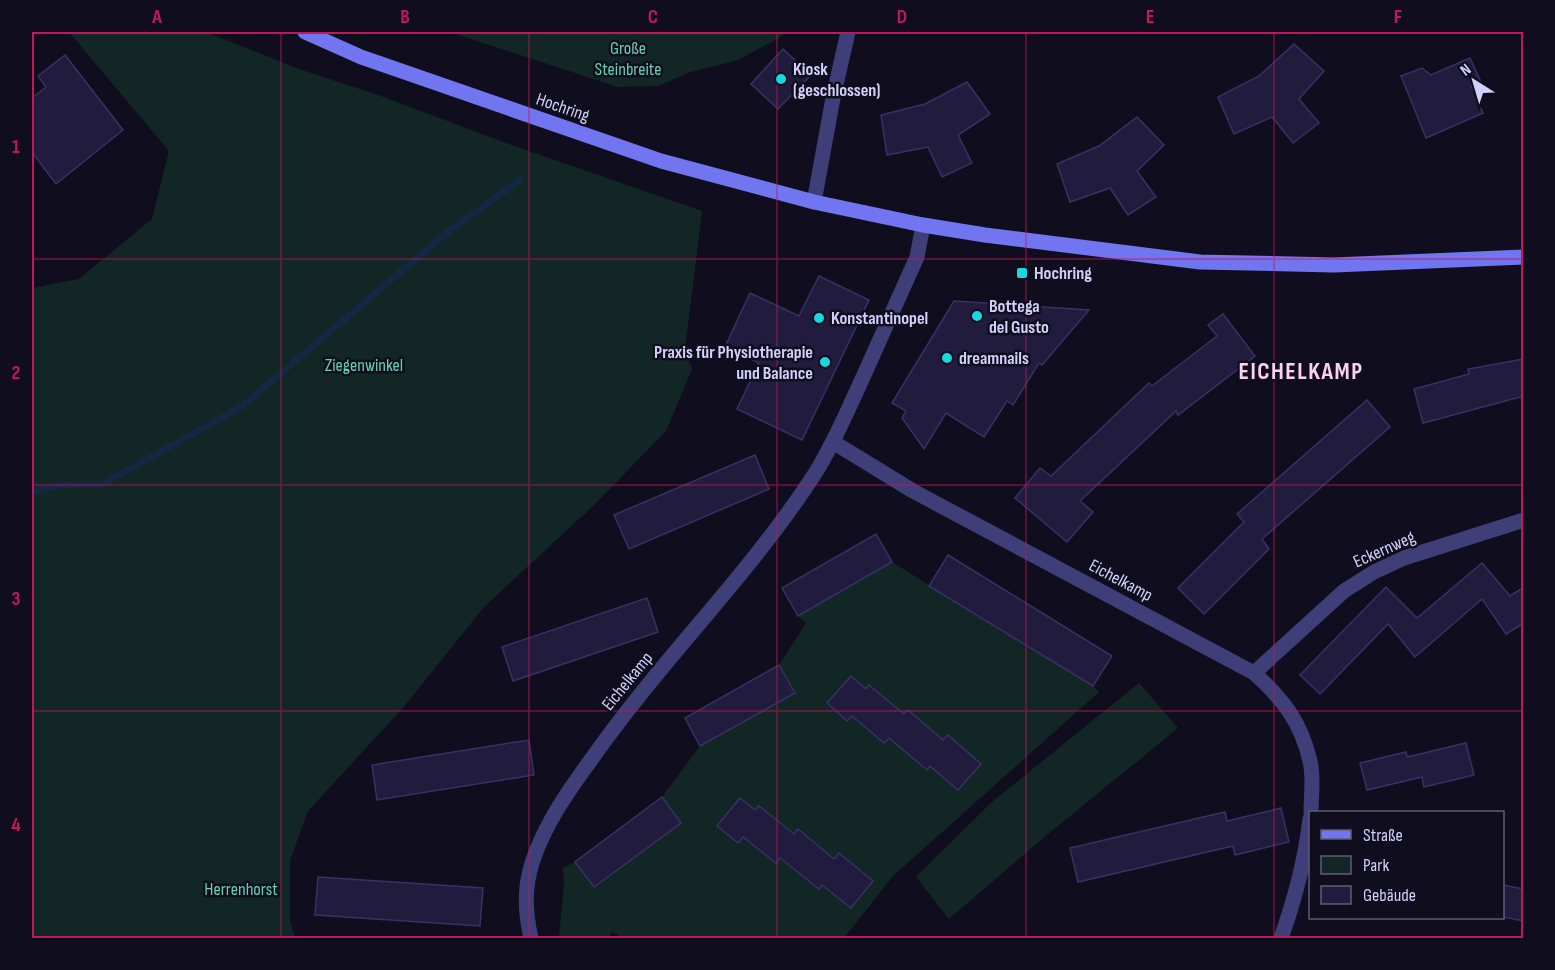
<svg xmlns="http://www.w3.org/2000/svg" width="1555" height="970" viewBox="0 0 1555 970" font-family="'Sofia Sans Condensed',sans-serif">
<rect width="100%" height="100%" fill="#100e1e"/>
<g fill="#122725" fill-rule="evenodd">
<polygon points="69,32 206,32 299,69 378,95 506,143 702,211 685,350 692,369 666,431 593,506 484,607 402,709 308,811 290,860 290,920 295,938 32,938 32,288 79,279 152,219 169,151"/>
<polygon points="450,32 785,32 779,38 738,60 690,72 658,86 618,87"/>
<path d="M892,562L1093,686L1099,692L893,876L844,938H623L612,932L608,938H559L564,884L563,868L575,862L594,887L680,823L662,797L700,746L795,693L779,665L806,623L798,616ZM851,676L866,689L870,685L904,714L908,710L943,740L948,735L981,764L958,790L930,766L926,770L889,738L852,716L847,721L827,703ZM740,798L755,810L759,806L794,834L798,830L834,859L839,853L873,881L851,908L822,885L819,889L780,858L775,863L743,837L717,826Z"/>
<polygon points="1139,683 1178,728 1048,834 949,919 916,877 992,802"/>
</g>
<g fill="none" stroke-linecap="round" stroke-linejoin="round">
<polyline stroke="#132842" stroke-width="7" points="32,492 60,485 103,484 242,406 449,231 520,180"/>
</g>
<g fill="#211c3d" stroke="#383166" stroke-width="1.5">
<polygon points="1294,44 1324,71 1299,99 1319,123 1293,143 1272,117 1234,134 1218,97 1259,76"/>
<polygon points="783,49 811,75 778,109 751,84"/>
<polygon points="65,55 123,130 56,184 32,152 32,98 46,87 38,76"/>
<polygon points="1470,58 1481,82 1471,86 1483,113 1426,138 1401,76 1422,68 1431,75"/>
<polygon points="967,82 990,114 958,135 972,163 942,177 928,147 887,155 881,115 925,104"/>
<polygon points="1137,117 1164,145 1137,171 1156,197 1128,215 1110,188 1070,202 1057,164 1099,146"/>
<polygon points="819,276 869,300 802,440 737,409 759,363 725,347 750,293 799,316"/>
<polygon points="954,301 1089,310 1042,365 1039,363 1013,405 1007,401 984,437 946,413 924,449 902,418 906,411 892,403"/>
<polygon points="1223,314 1255,356 1178,415 1176,411 1080,501 1093,512 1067,542 1015,498 1040,468 1051,476 1149,383 1152,386 1217,336 1208,325"/>
<polygon points="1524,359 1524,396 1423,423 1414,389 1469,374 1468,369"/>
<polygon points="1367,400 1390,427 1262,539 1269,549 1204,614 1178,588 1244,522 1237,514"/>
<polygon points="755,455 769,489 629,549 614,515"/>
<polygon points="876,534 892,562 798,616 782,588"/>
<polygon points="948,555 1112,656 1093,686 929,586"/>
<polygon points="1482,563 1510,596 1524,587 1524,623 1506,634 1482,599 1415,657 1388,624 1320,694 1300,675 1386,587 1417,618"/>
<polygon points="647,598 658,632 513,681 502,647"/>
<polygon points="779,665 795,693 700,746 685,718"/>
<polygon points="851,676 866,689 869,685 904,714 908,710 943,740 948,735 981,764 958,790 930,766 927,770 889,738 884,743 852,716 847,721 827,703"/>
<polygon points="529,740 534,775 377,800 372,765"/>
<polygon points="1466,743 1474,775 1424,787 1422,777 1367,790 1360,763 1406,752 1407,757"/>
<polygon points="662,797 681,823 594,887 575,862"/>
<polygon points="740,798 755,810 759,806 794,834 798,829 834,859 839,853 873,881 851,908 822,885 819,889 780,858 776,863 743,837 738,843 717,826"/>
<polygon points="1281,808 1289,842 1235,855 1233,846 1078,882 1070,848 1225,812 1227,821"/>
<polygon points="318,877 483,888 480,926 315,915"/>
<polygon points="1503,885 1524,889 1524,921 1503,917"/>
</g>
<g fill="none" stroke-linecap="round" stroke-linejoin="round">
<g stroke="#3e3f78" stroke-width="15">
<polyline points="814,202 833,98 848,32"/>
<path d="M833,442L913,491L1254,673C1283,699 1301,722 1310,761C1314,777 1311,796 1311,812"/>
<polyline points="1254,673 1344,591 1374,572 1404,558 1524,520"/>
<path d="M531,938C525,912 524,889 532,863C545,823 569,790 593,757C662,659 749,575 814,475C832,447 845,416 859,386C878,343 898,300 917,257L923,225"/>
<path d="M1281,938C1295,899 1305,861 1310,819"/>
</g>
<polyline stroke="#7176f0" stroke-width="15" points="305,32 361,57 661,161 814,202 923,225 985,235 1200,262 1334,265 1524,257"/>
</g>
<path fill="none" stroke="#c2185b" stroke-width="1.5" stroke-opacity="0.55" d="M281,32V938M529,32V938M777,32V938M1026,32V938M1274,32V938M32,259H1524M32,485H1524M32,711H1524"/>
<g fill="#17d7df" stroke="#100e1e" stroke-width="2">
<circle cx="781" cy="79" r="6"/>
<rect x="1016" y="267" width="12" height="12" rx="3"/>
<circle cx="977" cy="316" r="6"/>
<circle cx="819" cy="318" r="6"/>
<circle cx="947" cy="358" r="6"/>
<circle cx="825" cy="362" r="6"/>
</g>
<g text-anchor="middle" stroke-width="5" stroke-linejoin="round" paint-order="stroke">
<g font-size="18" fill="#64d2af" stroke="#100e1e">
<text x="628" y="54">Große<tspan x="628" dy="21">Steinbreite</tspan></text>
<text x="364" y="371">Ziegenwinkel</text>
<text x="241" y="895">Herrenhorst</text>
</g>
<g font-size="18" font-weight="bold" fill="#d2d0fa" stroke="#100e1e" text-anchor="start">
<text x="793" y="75">Kiosk<tspan x="793" dy="21">(geschlossen)</tspan></text>
<text x="1034" y="279">Hochring</text>
<text x="989" y="312">Bottega<tspan x="989" dy="21">del Gusto</tspan></text>
<text x="831" y="324">Konstantinopel</text>
<text x="813" y="358" text-anchor="end">Praxis für Physiotherapie<tspan x="813" dy="21">und Balance</tspan></text>
<text x="959" y="364">dreamnails</text>
</g>
<g font-size="18" fill="#d2d0fa" stroke="#100e1e">
<text transform="translate(563 107) rotate(19)" y="6">Hochring</text>
<text transform="translate(1384 549) rotate(-24)" y="6">Eckernweg</text>
<text transform="translate(1121 580) rotate(28)" y="6">Eichelkamp</text>
<text transform="translate(627 681) rotate(-51)" y="6">Eichelkamp</text>
</g>
<g font-size="24" font-weight="bold" letter-spacing="1.5" fill="#fad1ee" stroke="#100e1e">
<text x="1301" y="379">EICHELKAMP</text>
</g>
</g>
<rect width="1555" height="970" fill="none" stroke="#100e1e" stroke-width="66"/>
<rect x="1309" y="811" width="195" height="108" fill="#100e1e" stroke="#5e5c76" stroke-width="1.5"/>
<rect x="1321" y="830" width="30" height="9" fill="#7176f0" stroke="#5e5c76" stroke-width="1.5"/>
<text x="1363" y="841" font-size="18" fill="#d2d0fa">Straße</text>
<rect x="1321" y="856" width="30" height="18" fill="#122725" stroke="#5e5c76" stroke-width="1.5"/>
<text x="1363" y="871" font-size="18" fill="#d2d0fa">Park</text>
<rect x="1321" y="886" width="30" height="18" fill="#211c3d" stroke="#5e5c76" stroke-width="1.5"/>
<text x="1363" y="901" font-size="18" fill="#d2d0fa">Gebäude</text>
<g transform="translate(1474 81) rotate(323)" stroke="#100e1e" stroke-width="4.5" paint-order="stroke">
<path d="M0-4.5L10 22L0 15L-10 22Z" fill="#d2d0fa"/>
<text y="-9" font-size="16" font-weight="bold" text-anchor="middle" fill="#d2d0fa">N</text>
</g>
<rect x="33" y="33" width="1489" height="904" fill="none" stroke="#c2185b" stroke-width="2"/>
<g font-size="20" text-anchor="middle" font-weight="bold" fill="#c2185b">
<text x="157" y="23">A</text>
<text x="405" y="23">B</text>
<text x="653" y="23">C</text>
<text x="902" y="23">D</text>
<text x="1150" y="23">E</text>
<text x="1398" y="23">F</text>
<text x="16" y="153">1</text>
<text x="16" y="379">2</text>
<text x="16" y="605">3</text>
<text x="16" y="831">4</text>
</g>
</svg>
